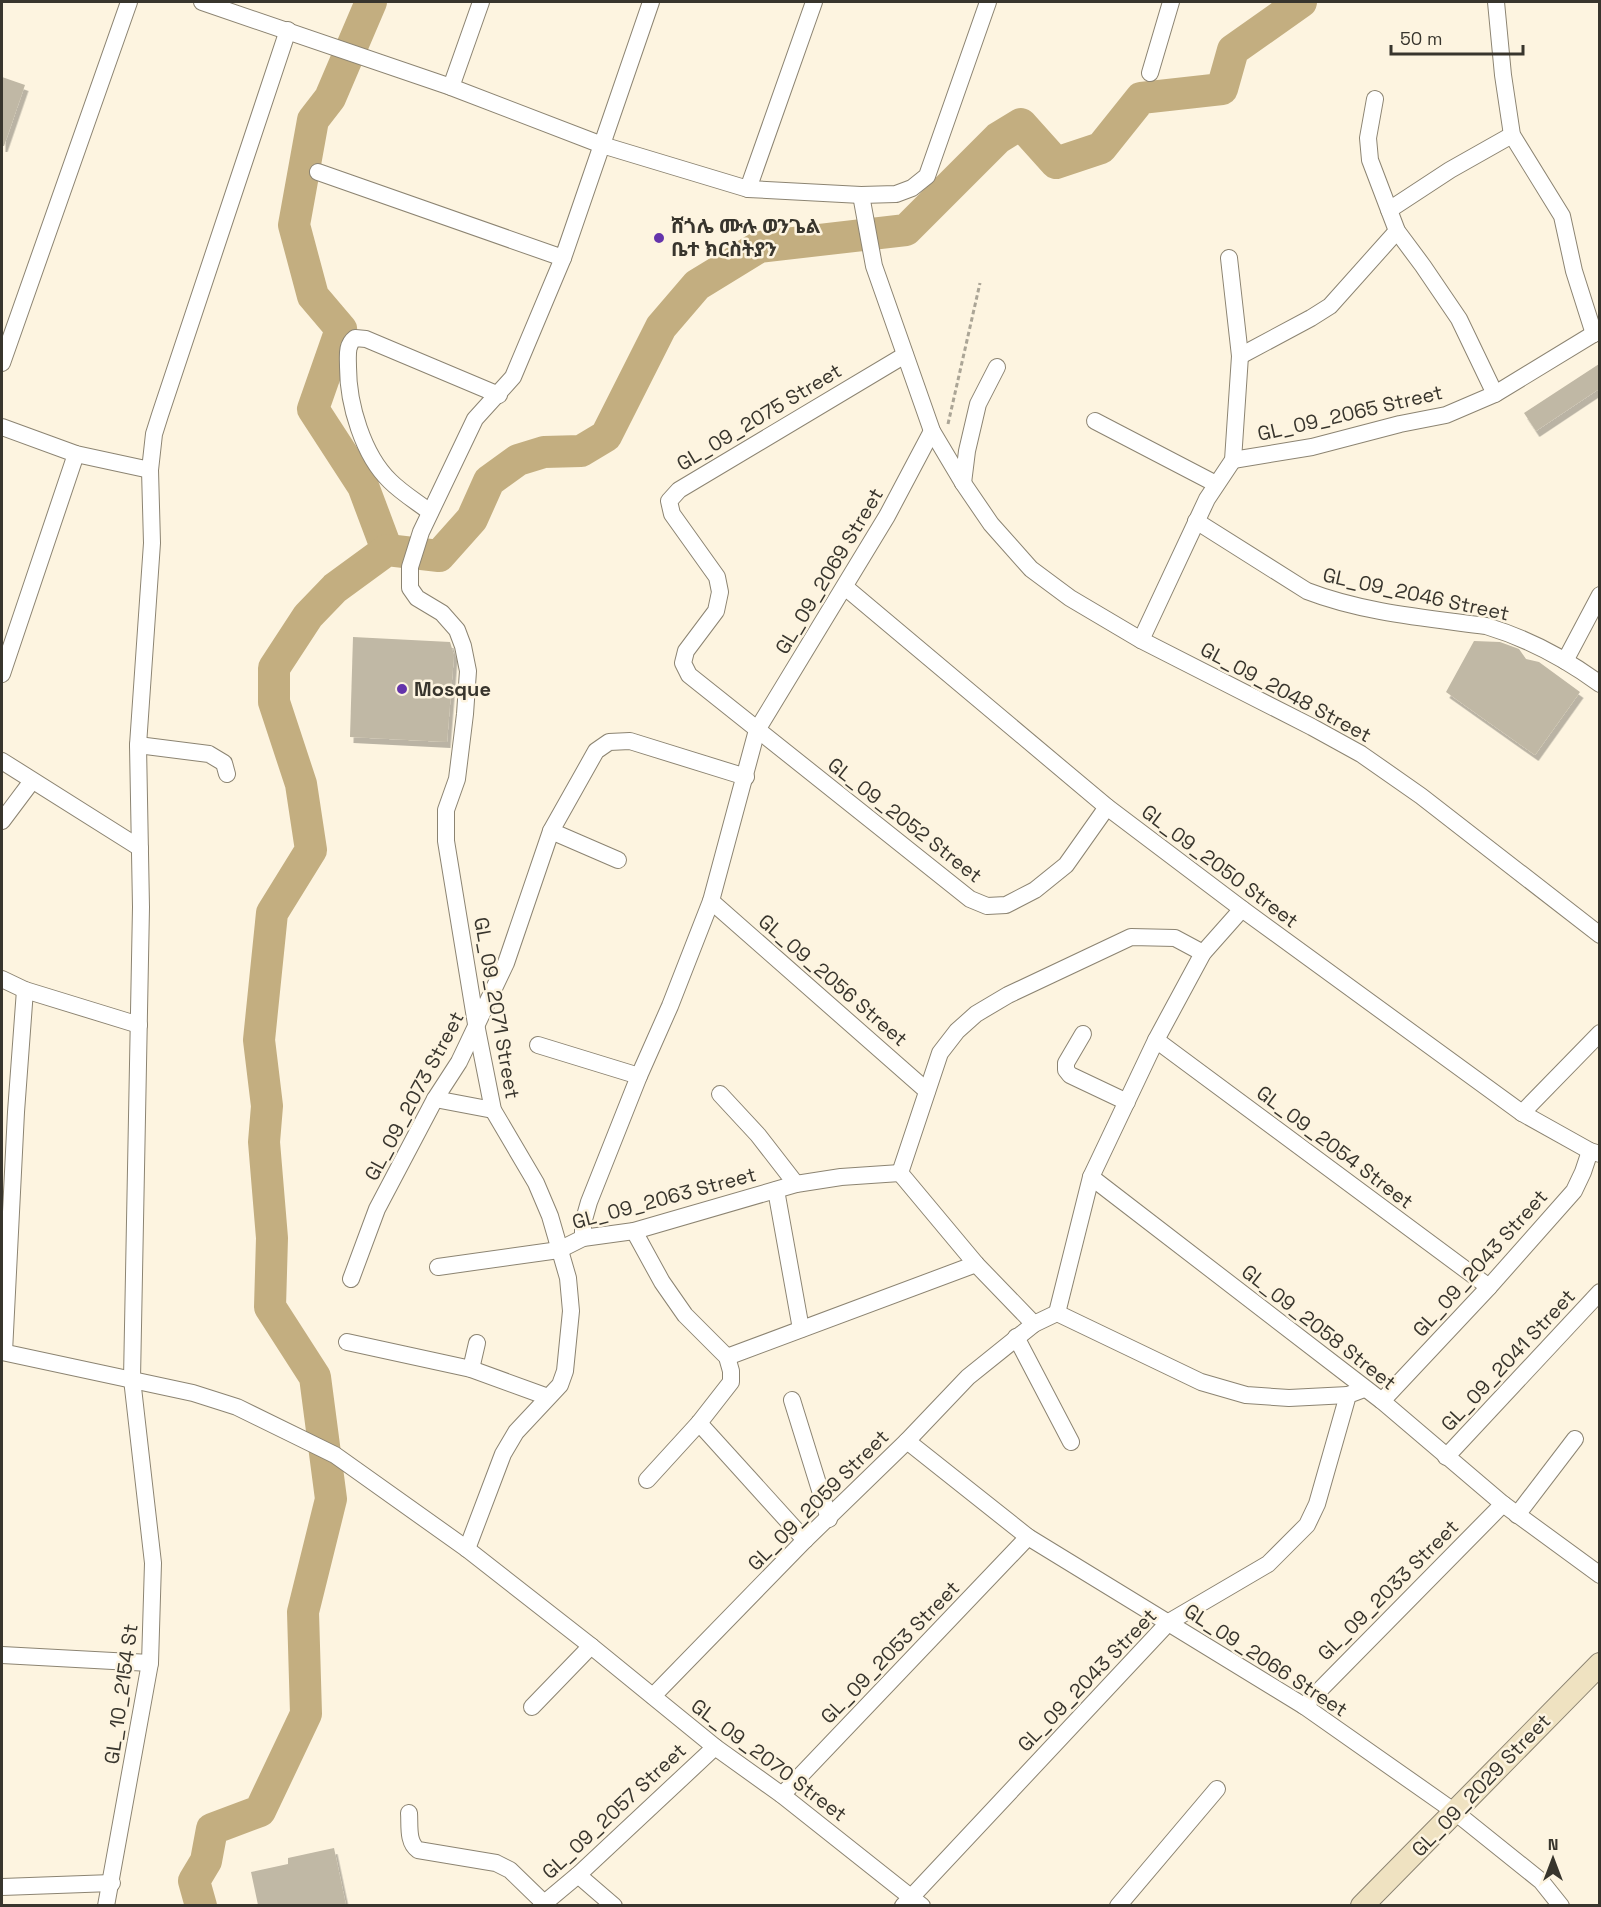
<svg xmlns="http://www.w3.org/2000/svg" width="1601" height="1907" viewBox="0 0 1601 1907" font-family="'Space Grotesk','Noto Sans Ethiopic',sans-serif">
<defs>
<filter id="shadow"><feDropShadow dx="3.5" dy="6" stdDeviation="0" flood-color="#0004"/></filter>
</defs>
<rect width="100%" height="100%" fill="#fdf4e0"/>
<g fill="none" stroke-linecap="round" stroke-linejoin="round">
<g stroke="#c3ae80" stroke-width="32">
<polyline points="371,2 330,98 313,120 294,225 313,296 341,329 313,409 363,486 387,550"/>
<polyline points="201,1906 194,1881 206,1861 212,1829 260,1811 306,1714 303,1612 331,1499 315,1377 270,1307 272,1238 264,1142 267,1106 259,1040 272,913 311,850 301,784 274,702 274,668 308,616 335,588 387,550 439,556 472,519 489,481 518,460 544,452 581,451 606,436 661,327 697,285 759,247 906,230 998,138 1021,124 1056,163 1101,148 1141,98 1222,89 1233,50 1301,2"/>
</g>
</g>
<g fill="#c0b8a5" filter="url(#shadow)">
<polygon points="2,77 25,85 4,146 2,146"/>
<polygon points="1599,364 1599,389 1536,431 1524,413"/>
<polygon points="353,637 450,642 454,655 447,742 350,737"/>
<polygon points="1474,641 1500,642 1519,649 1526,659 1539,662 1580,692 1535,755 1446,692"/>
<polygon points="334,1848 346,1905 258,1905 251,1872 288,1864 288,1858"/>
</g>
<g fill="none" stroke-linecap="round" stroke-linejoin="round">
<defs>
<g id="street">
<polyline points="202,2 451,87 602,145 748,189 861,195 896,194 912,188 927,176 988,2"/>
<polyline points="1496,2 1503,75 1512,135 1562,216 1574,271 1594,334"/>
<polyline points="1150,73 1171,2"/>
<polyline points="451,87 481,2"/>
<polyline points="1375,99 1368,138 1370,160 1397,231 1423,266 1459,319 1495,394"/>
<polyline points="318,172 563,258 651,2"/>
<polyline points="748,189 814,2"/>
<polyline points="861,195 874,266 932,431 963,483 991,524 1031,569 1070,598 1141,640 1312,727 1361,754 1421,796 1600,935"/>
<polyline points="1389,210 1450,170 1512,135"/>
<polyline points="905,355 679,490 669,501 672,514 717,577 720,592 716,611 686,651 683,663 689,675 970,899 987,906 1006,905 1035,890 1066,865 1107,807"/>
<polyline points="1240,356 1311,318 1330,306 1397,231"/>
<polyline points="2,363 129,2"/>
<polyline points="1095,421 1216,484"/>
<polyline points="2,427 76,454 150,470 154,434 160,415 288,30"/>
<polyline points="1233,460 1312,447 1400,424 1446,415 1495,394 1600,330"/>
<polyline points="963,483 967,451 978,404 997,367"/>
<path d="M430,512C417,502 402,493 390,481C363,455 348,404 348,367C348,356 346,345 355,338L366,339L499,395"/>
<path d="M1196,521L1307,591C1364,613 1427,618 1486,626C1526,638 1566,659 1600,684"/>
<polyline points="845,587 1107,807 1242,909 1522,1113 1590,1151 1600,1154"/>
<polyline points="1141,640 1207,499 1233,460 1240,356 1229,258"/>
<polyline points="1565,661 1600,595"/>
<polyline points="2,674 76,454"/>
<polyline points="138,745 209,754 224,763 227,774"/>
<polyline points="2,761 140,848"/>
<polyline points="2,821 32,781"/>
<polyline points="551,831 618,860"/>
<polyline points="711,901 927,1091"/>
<polyline points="2,979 25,990 139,1025"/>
<polyline points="1083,1034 1066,1063 1066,1070 1070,1075 1127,1102"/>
<polyline points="1156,1040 1489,1287"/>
<polyline points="538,1045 639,1076"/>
<polyline points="720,1094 758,1135 796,1184"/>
<polyline points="435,1099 493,1110"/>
<polyline points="1522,1113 1600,1033"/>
<polyline points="900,1173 940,1053 957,1031 976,1014 1008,995 1131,937 1175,938 1203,953"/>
<polyline points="900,1173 976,1264 1034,1324"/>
<polyline points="1091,1177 1382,1401 1503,1504 1600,1575"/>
<polyline points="776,1190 801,1329"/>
<polyline points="634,1231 662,1282 685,1315 727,1357 731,1371 731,1382 699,1423 647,1480"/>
<polyline points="583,1238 583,1223 589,1202 639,1076 670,1006 711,901 757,730 887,516 932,431"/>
<polyline points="438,1267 559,1250 583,1238 634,1231 796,1184 841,1177 900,1173"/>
<polyline points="351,1279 377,1209 435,1099 459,1062 506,963 551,831 596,751 609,742 630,741 746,777"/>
<polyline points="1057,1313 1091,1177 1156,1040 1203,953 1242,909"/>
<polyline points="1057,1313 1201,1382 1246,1395 1289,1398 1348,1395"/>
<polyline points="1016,1337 1071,1442"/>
<polyline points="347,1342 471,1369 548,1397"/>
<polyline points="2,1352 193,1393 237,1407 335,1455 467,1549 591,1646 715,1747 782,1795 922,1906"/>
<polyline points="4,1352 16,1112 25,990"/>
<polyline points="727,1357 976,1264"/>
<polyline points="471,1369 477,1343"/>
<polyline points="792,1400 829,1519"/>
<polyline points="1382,1401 1489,1287 1574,1191 1583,1172 1590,1151"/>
<polyline points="699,1423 805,1540"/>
<polyline points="907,1441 1028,1537 1304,1706 1455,1812 1541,1881 1561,1906"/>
<polyline points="1446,1457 1600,1292"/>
<polyline points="1517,1515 1575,1439"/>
<polyline points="467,1549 503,1454 516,1432 560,1385 565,1371 571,1311 568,1278 550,1216 536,1183 493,1110 476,1024 446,841 446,810 457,779 465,714 468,671 463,646 457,630 442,613 417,598 410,588 410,567 421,532 475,419 513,377 563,258"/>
<polyline points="2,1655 150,1663"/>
<polyline points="653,1696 805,1540 907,1441 968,1377 1034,1324 1057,1313"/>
<polyline points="1304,1706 1503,1504"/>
<polyline points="532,1707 591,1646"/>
<polyline points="782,1795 1028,1537"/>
<path d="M409,1813C410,1825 407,1842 418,1850L496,1863L510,1870L544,1903"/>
<polyline points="578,1875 614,1906"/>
<polyline points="2,1887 112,1883"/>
<polyline points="106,1906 150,1663 153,1563 132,1379 141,907 138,745 152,543 150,470"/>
<polyline points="541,1906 578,1875 715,1747"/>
<polyline points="903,1906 1169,1622 1268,1564 1307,1525 1317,1504 1348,1395 1364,1389"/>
<polyline points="1118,1906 1217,1789"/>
</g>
<polyline id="secondary" points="1362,1906 1600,1664"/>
</defs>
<use href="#street" stroke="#8c8472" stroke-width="18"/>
<use href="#secondary" stroke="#8c8472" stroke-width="24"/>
<polyline stroke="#aba596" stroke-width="3" stroke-dasharray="4.5 3" stroke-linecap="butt" points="948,424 980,283"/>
<use href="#street" stroke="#fff" stroke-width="16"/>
<use href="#secondary" stroke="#efe2c1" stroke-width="22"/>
</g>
<g fill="#6434ab" stroke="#fdf4e0" stroke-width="2">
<circle cx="659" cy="238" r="6"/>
<circle cx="402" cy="689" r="6"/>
</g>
<g text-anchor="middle" stroke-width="5" stroke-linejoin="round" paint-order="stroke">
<g font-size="20" font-weight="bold" fill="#38352d" stroke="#fdf4e0" text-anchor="start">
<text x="671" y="233">ሸጎሌ ሙሉ ወንጌል<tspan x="671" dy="23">ቤተ ክርስትያን</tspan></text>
<text x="414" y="696">Mosque</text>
</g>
<g font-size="20" fill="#38352d" stroke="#fdf4e0">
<text transform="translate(1350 413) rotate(-13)" y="7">GL_09_2065 Street</text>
<text transform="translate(759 417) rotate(-31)" y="7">GL_09_2075 Street</text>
<text transform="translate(829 571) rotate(-59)" y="7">GL_09_2069 Street</text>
<text transform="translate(1416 594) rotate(12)" y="7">GL_09_2046 Street</text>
<text transform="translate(1286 692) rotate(28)" y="7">GL_09_2048 Street</text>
<text transform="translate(905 820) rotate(38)" y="7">GL_09_2052 Street</text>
<text transform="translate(1220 866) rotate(37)" y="7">GL_09_2050 Street</text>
<text transform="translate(833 980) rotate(41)" y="7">GL_09_2056 Street</text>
<text transform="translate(497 1008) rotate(80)" y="7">GL_09_2071 Street</text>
<text transform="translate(414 1096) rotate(-62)" y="7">GL_09_2073 Street</text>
<text transform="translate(1335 1147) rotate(37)" y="7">GL_09_2054 Street</text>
<text transform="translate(664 1198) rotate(-15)" y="7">GL_09_2063 Street</text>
<text transform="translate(1480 1263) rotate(-48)" y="7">GL_09_2043 Street</text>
<text transform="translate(1319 1327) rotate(38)" y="7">GL_09_2058 Street</text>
<text transform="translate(1508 1360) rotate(-47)" y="7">GL_09_2041 Street</text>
<text transform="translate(818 1500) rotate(-45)" y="7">GL_09_2059 Street</text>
<text transform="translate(1388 1590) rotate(-45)" y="7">GL_09_2033 Street</text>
<text transform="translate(890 1652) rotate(-46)" y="7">GL_09_2053 Street</text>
<text transform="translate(1266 1660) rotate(33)" y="7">GL_09_2066 Street</text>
<text transform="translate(1087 1680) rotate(-46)" y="7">GL_09_2043 Street</text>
<text transform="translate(121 1694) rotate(-82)" y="7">GL_10_2154 St</text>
<text transform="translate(769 1760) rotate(37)" y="7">GL_09_2070 Street</text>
<text transform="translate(1481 1785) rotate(-46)" y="7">GL_09_2029 Street</text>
<text transform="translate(614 1811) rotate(-43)" y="7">GL_09_2057 Street</text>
</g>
</g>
<rect width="1601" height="1907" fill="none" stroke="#38352d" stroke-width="6"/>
<g transform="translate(1553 1859)" stroke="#fdf4e0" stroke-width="4.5" paint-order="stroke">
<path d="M0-4.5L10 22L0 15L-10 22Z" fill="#38352d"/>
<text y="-9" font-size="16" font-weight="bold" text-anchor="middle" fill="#38352d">N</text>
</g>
<path d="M1391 45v9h132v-9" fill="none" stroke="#38352d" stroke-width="3"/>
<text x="1400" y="45" font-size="18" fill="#38352d" stroke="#fdf4e0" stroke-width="4.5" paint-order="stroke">50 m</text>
</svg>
